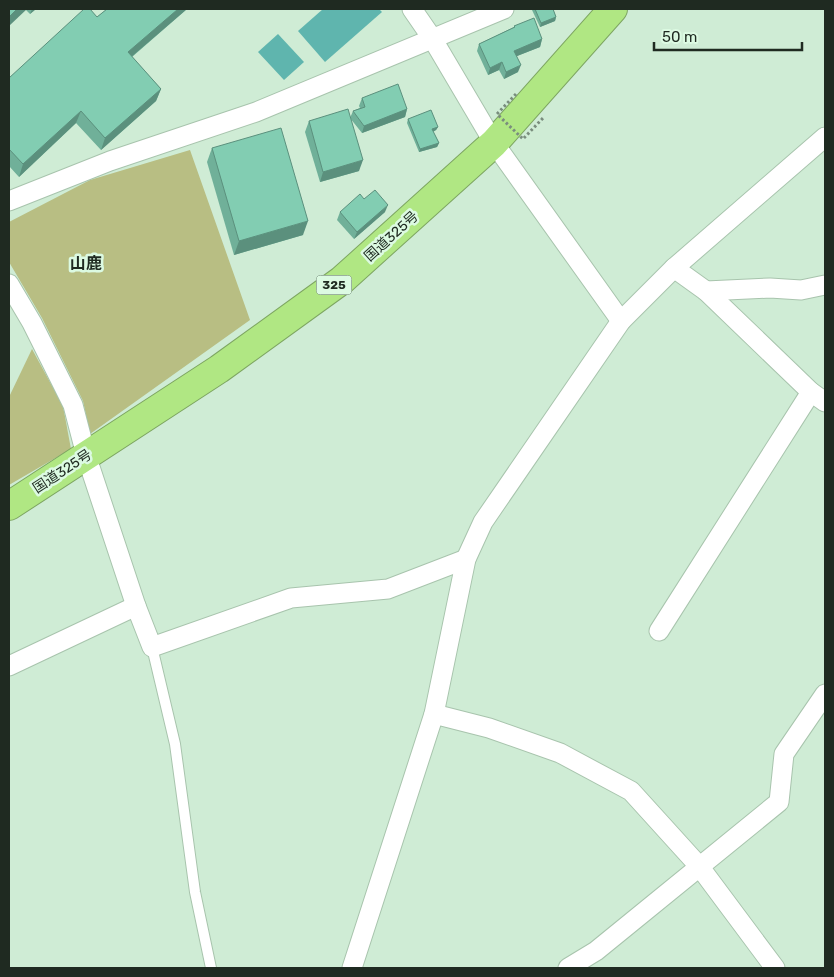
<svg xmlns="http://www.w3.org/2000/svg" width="834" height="977" viewBox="0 0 834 977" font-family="Rubik,'Noto Sans JP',sans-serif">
<rect width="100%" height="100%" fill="#cfecd5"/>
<g fill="#b8be83">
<polygon points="190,150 250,320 90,434 83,401 42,318 9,262 9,222 90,180"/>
<polygon points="32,349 63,406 71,449 9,485 9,397"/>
</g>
<g fill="#5fb5ae">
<polygon points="323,9 379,9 382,12 325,62 298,31"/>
<polygon points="278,34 304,62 284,80 258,52"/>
</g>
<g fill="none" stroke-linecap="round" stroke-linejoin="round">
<defs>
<polyline id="lane" points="152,647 175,744 195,892 211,968"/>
<g id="street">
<polyline points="412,9 432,38 494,143 621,321"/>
<polyline points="9,201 110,161 256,112 504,9"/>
<polyline points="674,268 706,291 811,392 825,402"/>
<polyline points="9,284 32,323 73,405 86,455 136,606 152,647 291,598 388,589 466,559"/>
<polyline points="706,291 770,288 801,290 825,285"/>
<polyline points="659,631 811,392"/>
<polyline points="9,666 136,606"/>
<polyline points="434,714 489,728 560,753 631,791 699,866 775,968"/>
<polyline points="352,968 434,714 466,559 483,522 621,321 674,268 825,137"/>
<polyline points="568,968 596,951 779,802 784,754 825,694"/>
</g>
<polyline id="highway" points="9,506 219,369 342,280 494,143 613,9"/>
</defs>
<use href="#lane" stroke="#a8c4ad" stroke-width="12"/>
<use href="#street" stroke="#a8c4ad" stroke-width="21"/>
<use href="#highway" stroke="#7da561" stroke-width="30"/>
<use href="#lane" stroke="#fff" stroke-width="10"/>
<use href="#street" stroke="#fff" stroke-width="19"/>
<use href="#highway" stroke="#b0e783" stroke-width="28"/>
<polyline stroke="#798d7d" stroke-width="3" stroke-dasharray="2.5 2.5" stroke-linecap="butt" points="516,94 497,114 523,139 544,117"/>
</g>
<g fill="#70b099">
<polygon points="9,9 36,9 30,14 26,10"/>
<polygon points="107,9 187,9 132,57 161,89 156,101 101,150 76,123 19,177 9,166 9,78 97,17"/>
<polygon points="532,9 553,9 556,17 555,21 540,27 532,10"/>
<polygon points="514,26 542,39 540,47 517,56 518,72 504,79 499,70 488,75 477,51 479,44 514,27"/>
<polygon points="362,98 407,109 405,117 362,133 350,118 353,111 360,108 359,106"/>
<polygon points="408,119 438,127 436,130 433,132 439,143 437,147 419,152 407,123"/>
<polygon points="309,121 359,171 320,182 305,132"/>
<polygon points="212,148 303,235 234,255 207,162"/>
<polygon points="364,199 385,212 354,239 337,220 340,212"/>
</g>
<g fill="#5b907d">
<polygon points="17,9 27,9 9,26 9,17"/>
<polygon points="32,9 36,9 30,14"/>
<polygon points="178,9 187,9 123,64 128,52"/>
<polygon points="556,17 555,21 540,27 541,23"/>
<polygon points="542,39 540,47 512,58 514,51"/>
<polygon points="502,62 499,70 488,75 490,68"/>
<polygon points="521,65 518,72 504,79 506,72"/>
<polygon points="161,89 156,101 101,150 105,138"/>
<polygon points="407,109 405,117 362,133 364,126"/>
<polygon points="81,111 76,123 19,177 23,164"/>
<polygon points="438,127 436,130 430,133 432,129"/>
<polygon points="439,143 437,147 419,152 420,149"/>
<polygon points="363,160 359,171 320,182 323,172"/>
<polygon points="388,205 385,212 354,239 357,232"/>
<polygon points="308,221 303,235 234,255 239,241"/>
</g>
<g fill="#82cdb2" stroke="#5b907d">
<polygon points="9,9 17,9 9,17"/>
<polygon points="84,9 90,9 97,17 107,9 178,9 128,52 161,89 105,138 81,111 23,164 9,149 9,78"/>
<polygon points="535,9 553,9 556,17 541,23"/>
<polygon points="534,18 542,39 514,51 521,65 506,72 502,62 490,68 479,44 515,27 514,26"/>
<polygon points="398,84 407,109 364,126 353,111 365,107 362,98"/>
<polygon points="348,109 363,160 323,172 309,121"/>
<polygon points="431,110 438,127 432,129 439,143 420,149 408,119"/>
<polygon points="281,128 308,221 239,241 212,148"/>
<polygon points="375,190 388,205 357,232 340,212 360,194 364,199"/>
</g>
<g text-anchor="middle" stroke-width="5" stroke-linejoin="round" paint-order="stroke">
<rect fill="#dcfae2" stroke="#58685b" stroke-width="1" x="316.5" y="275.5" width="35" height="19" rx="4"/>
<g font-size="12" font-weight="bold" fill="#1f2a21">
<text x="334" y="289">325</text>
</g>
<g font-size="14" fill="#1f2a21" stroke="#dcfae2">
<text transform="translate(391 236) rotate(-42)" y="5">国道325号</text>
<text transform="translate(62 471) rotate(-33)" y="5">国道325号</text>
</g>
<g font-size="16" font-weight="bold" fill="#1f2a21" stroke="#dcfae2">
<text x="86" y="269">山鹿</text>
</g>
</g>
<rect width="834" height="977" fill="none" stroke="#1f2a21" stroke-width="20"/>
<path d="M654 42v8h148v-8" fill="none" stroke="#1f2a21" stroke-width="2.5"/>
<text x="662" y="42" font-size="15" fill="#1f2a21" stroke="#dcfae2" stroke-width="4" paint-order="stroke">50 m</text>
</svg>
